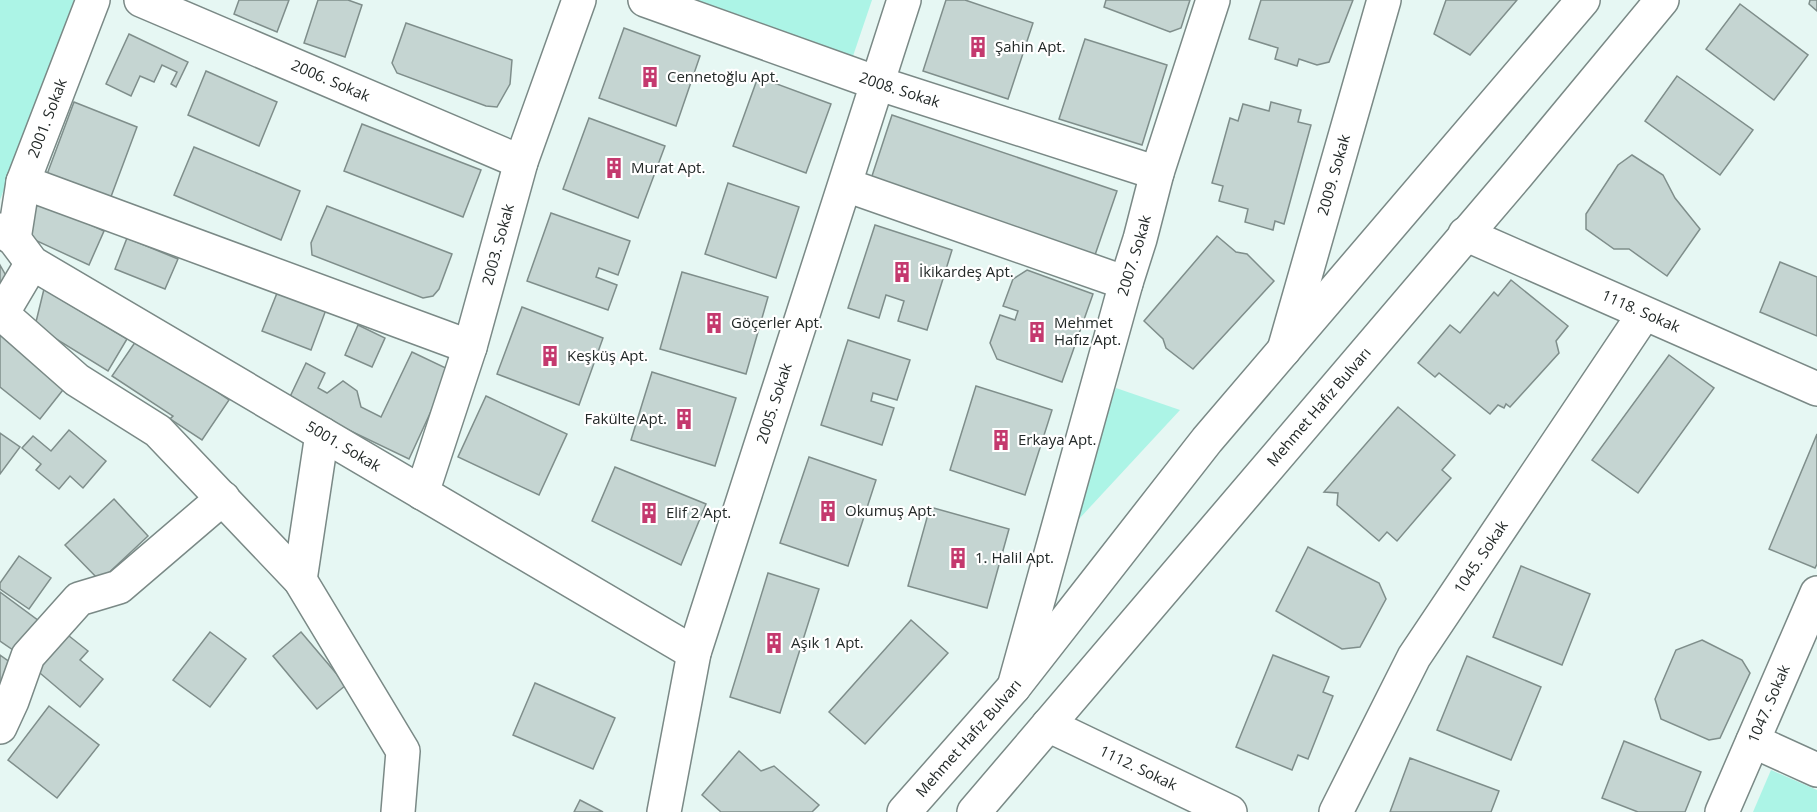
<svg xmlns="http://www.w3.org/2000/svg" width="1817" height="812" viewBox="0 0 1817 812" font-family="'Open Sans',sans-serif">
<rect width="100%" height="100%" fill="#e6f7f3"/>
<g fill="#acf4e6">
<polygon points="0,0 74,0 0,200"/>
<polygon points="679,0 872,0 852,59"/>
<polygon points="1116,388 1180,410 1066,533"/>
<polygon points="1771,770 1817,790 1817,812 1753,812"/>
</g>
<g fill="#c5d5d2" stroke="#7f8e8b" stroke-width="1.5">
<polygon points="239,0 289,0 277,32 234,14"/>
<polygon points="318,0 348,0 362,5 345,57 304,43"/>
<polygon points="946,0 965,0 1033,23 1008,99 923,71"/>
<polygon points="1106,0 1190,0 1181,28 1170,32 1104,7"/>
<polygon points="1261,0 1353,0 1329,62 1317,65 1299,59 1297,66 1275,59 1278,48 1249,39"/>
<polygon points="1446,0 1517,0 1470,55 1434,34"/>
<polygon points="1810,0 1817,0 1817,11 1809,4"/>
<polygon points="1740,4 1808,55 1774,100 1706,49"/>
<polygon points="406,23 512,60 510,84 497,107 486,106 397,73 392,63"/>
<polygon points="624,28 700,56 676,126 599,98"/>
<polygon points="129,34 188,62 176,87 171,84 177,72 162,65 154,82 140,76 131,96 106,84"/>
<polygon points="1085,39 1167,65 1142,145 1059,119"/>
<polygon points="206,71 277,102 259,146 188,115"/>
<polygon points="1677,76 1753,130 1720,175 1645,121"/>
<polygon points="758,77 831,104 806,173 733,146"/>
<polygon points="74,102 137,127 109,202 46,177"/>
<polygon points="1271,102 1301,110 1298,122 1311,125 1284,224 1275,221 1273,230 1245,222 1248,209 1219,201 1223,186 1212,183 1230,118 1238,121 1243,104 1269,111"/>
<polygon points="892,115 1117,191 1095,255 871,179"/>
<polygon points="589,118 665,146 638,218 563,189"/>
<polygon points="362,124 481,170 463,217 344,171"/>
<polygon points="194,147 300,191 281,240 174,195"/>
<polygon points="1632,155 1663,175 1675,198 1700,229 1667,276 1629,249 1614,249 1586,229 1586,214 1618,165"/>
<polygon points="728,183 799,207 776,278 705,254"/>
<polygon points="39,201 104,231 89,265 24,235"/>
<polygon points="327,206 452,254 439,289 433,296 423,298 312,255 311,243"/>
<polygon points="551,213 630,241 618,275 599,268 596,277 617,285 608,310 527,281"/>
<polygon points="875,225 952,250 927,330 898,321 904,301 886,295 879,318 848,308"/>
<polygon points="1217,236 1236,252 1247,254 1274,281 1193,369 1166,348 1163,339 1144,321"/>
<polygon points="127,238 178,259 165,289 115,269"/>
<polygon points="1780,262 1817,277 1817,336 1760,312"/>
<polygon points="0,265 9,281 0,294"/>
<polygon points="1027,270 1093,294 1062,382 997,359 990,343 1000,315 1015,320 1018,311 1003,306 1013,279"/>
<polygon points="682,272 768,297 746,374 660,349"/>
<polygon points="1511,280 1568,326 1556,341 1559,353 1510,407 1506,404 1504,408 1498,405 1490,414 1439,373 1435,377 1418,363 1450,325 1460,333 1494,292 1498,296"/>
<polygon points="279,288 327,307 311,350 262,331"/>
<polygon points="44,289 127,339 108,371 35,326"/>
<polygon points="522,307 603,338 579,405 497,374"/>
<polygon points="358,325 385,338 372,367 345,355"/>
<polygon points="3,334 66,386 40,419 0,387 0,337"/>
<polygon points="138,338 229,400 202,440 170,419 173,416 112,376"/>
<polygon points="848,340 910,360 897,400 873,393 871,401 894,408 882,445 821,425"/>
<polygon points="412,352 450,370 409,459 288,401 306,363 325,373 318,388 327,393 343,381 357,391 361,407 381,417"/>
<polygon points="1669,355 1714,388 1638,493 1592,460"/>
<polygon points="652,372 736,398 715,466 631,440"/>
<polygon points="976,386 1052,410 1025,495 950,470"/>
<polygon points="486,396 567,434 539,495 458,457"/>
<polygon points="1398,407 1455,455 1442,470 1451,478 1397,541 1387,532 1379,541 1337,505 1338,493 1324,492"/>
<polygon points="69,430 106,461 83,488 70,476 59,489 36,470 41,464 22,448 33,436 51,451"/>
<polygon points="0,433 20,447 0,474"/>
<polygon points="1817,434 1817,564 1815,568 1769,549"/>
<polygon points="809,457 876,480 848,566 780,543"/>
<polygon points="615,467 706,504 681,565 592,521"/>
<polygon points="114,499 148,536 100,581 65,545"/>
<polygon points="930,507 1009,529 987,608 908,586"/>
<polygon points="1308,547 1379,583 1386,599 1360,647 1342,649 1276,611"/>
<polygon points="19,556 51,578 29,609 0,589 0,583"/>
<polygon points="1521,566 1590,594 1562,665 1493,637"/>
<polygon points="768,573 819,589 780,713 730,697"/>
<polygon points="0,592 39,621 16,652 0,641"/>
<polygon points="911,620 948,653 865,744 829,712"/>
<polygon points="64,632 88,651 80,660 103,679 80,707 34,668"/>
<polygon points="210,632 246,659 210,707 173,680"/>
<polygon points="301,632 346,685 317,709 273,656"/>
<polygon points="1702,640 1742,660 1750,673 1720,738 1709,740 1661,719 1655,699 1676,650"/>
<polygon points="0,655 14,665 0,683"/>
<polygon points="1273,655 1329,677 1323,692 1333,696 1308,759 1298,755 1292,770 1236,747"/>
<polygon points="1467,656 1541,687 1511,760 1437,730"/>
<polygon points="535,683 615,718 593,769 513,735"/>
<polygon points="49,706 99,745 57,798 8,760"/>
<polygon points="1624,741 1701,772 1685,812 1638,812 1602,798"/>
<polygon points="739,751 761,771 774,766 819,805 812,812 721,812 702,795"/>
<polygon points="1410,758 1499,791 1491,812 1390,812"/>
<polygon points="580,800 603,812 574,812"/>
</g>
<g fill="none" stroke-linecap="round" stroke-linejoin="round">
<defs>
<g id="minor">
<path id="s1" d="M141,0L521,162"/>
<path id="s2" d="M645,0L877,83L1157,173"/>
<polyline points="23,182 470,347"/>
<polyline points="846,185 1126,283"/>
<path id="s3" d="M0,230L14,239L32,263L694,653"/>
<path id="s4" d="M1465,234L1817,389"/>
<path id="s5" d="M14,239L23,182L93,0"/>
<polyline points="2,314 77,380 158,431 300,580 403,751 398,812"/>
<polyline points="0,317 32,263"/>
<path id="s6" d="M1284,350L1384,0"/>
<path id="s7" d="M422,493L470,347L521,162L579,0"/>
<polyline points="300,580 322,434"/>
<path id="s8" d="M1014,687L1126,283L1140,239L1157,173L1213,0"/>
<path id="s9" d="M1048,725L1230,812"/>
<polyline points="0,727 12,701 28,656 79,599 119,587 223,498"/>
<polyline points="1753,741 1817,770"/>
<path id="s10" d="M664,812L694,653L904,0"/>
<path id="s11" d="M1336,812L1414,657L1644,314"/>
<path id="s12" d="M1722,812L1817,593"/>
</g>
<g id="major">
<path id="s13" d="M904,812L1014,687L1207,440L1583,0"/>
<path id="s14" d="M974,812L1517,175L1662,0"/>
</g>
</defs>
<use href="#minor" stroke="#7a8986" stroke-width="36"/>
<use href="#major" stroke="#7a8986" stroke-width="36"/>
<use href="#minor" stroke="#fff" stroke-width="33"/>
<use href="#major" stroke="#fff" stroke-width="33"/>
</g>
<defs>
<symbol id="building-bare" viewBox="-9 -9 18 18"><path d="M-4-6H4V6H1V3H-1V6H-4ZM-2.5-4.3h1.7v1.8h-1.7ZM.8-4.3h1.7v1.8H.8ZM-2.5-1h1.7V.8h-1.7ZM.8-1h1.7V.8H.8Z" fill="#c4396e" stroke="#fff" stroke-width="2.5" paint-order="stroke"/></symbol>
</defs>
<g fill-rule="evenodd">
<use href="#building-bare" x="963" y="32" width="30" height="30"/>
<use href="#building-bare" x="635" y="62" width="30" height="30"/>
<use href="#building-bare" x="599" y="153" width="30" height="30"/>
<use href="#building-bare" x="887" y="257" width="30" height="30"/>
<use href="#building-bare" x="699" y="308" width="30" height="30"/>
<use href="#building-bare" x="1022" y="317" width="30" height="30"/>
<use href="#building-bare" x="535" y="341" width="30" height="30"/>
<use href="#building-bare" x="669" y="404" width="30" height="30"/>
<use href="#building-bare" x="986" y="425" width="30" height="30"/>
<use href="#building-bare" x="813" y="496" width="30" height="30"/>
<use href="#building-bare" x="634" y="498" width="30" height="30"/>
<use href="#building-bare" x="943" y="543" width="30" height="30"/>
<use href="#building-bare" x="759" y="628" width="30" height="30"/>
</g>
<g text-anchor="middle" stroke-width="4.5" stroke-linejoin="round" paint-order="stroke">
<g font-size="15" fill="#232928" stroke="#fff" text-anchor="start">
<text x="995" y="52">Şahin Apt.</text>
<text x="667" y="82">Cennetoğlu Apt.</text>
<text x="631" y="173">Murat Apt.</text>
<text x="919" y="277">İkikardeş Apt.</text>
<text x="731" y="328">Göçerler Apt.</text>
<text x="1054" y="328">Mehmet<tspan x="1054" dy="17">Hafız Apt.</tspan></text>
<text x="567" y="361">Keşküş Apt.</text>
<text x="667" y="424" text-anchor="end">Fakülte Apt.</text>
<text x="1018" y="445">Erkaya Apt.</text>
<text x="845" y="516">Okumuş Apt.</text>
<text x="666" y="518">Elif 2 Apt.</text>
<text x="975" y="563">1. Halil Apt.</text>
<text x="791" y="648">Aşık 1 Apt.</text>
</g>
<g font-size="15" fill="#232928" stroke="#fff">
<text dy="5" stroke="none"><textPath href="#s1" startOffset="206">2006. Sokak</textPath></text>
<text dy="5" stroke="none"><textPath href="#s2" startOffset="270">2008. Sokak</textPath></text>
<text dy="5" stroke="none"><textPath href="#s5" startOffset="126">2001. Sokak</textPath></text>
<text dy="5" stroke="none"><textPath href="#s6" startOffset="182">2009. Sokak</textPath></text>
<text dy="5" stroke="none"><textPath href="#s7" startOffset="260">2003. Sokak</textPath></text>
<text dy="5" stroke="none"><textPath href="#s8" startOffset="448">2007. Sokak</textPath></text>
<text dy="5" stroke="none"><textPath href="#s4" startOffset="192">1118. Sokak</textPath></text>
<text dy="5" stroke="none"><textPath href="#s10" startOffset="424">2005. Sokak</textPath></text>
<text dy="5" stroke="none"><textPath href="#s14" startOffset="532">Mehmet Hafız Bulvarı</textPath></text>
<text dy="5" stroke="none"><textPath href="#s3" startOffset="408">5001. Sokak</textPath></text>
<text dy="5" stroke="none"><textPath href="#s11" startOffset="294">1045. Sokak</textPath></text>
<text dy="5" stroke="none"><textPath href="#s12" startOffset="118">1047. Sokak</textPath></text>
<text dy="5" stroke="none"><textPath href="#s13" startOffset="98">Mehmet Hafız Bulvarı</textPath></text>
<text dy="5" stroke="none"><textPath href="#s9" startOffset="100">1112. Sokak</textPath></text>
</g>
</g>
</svg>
